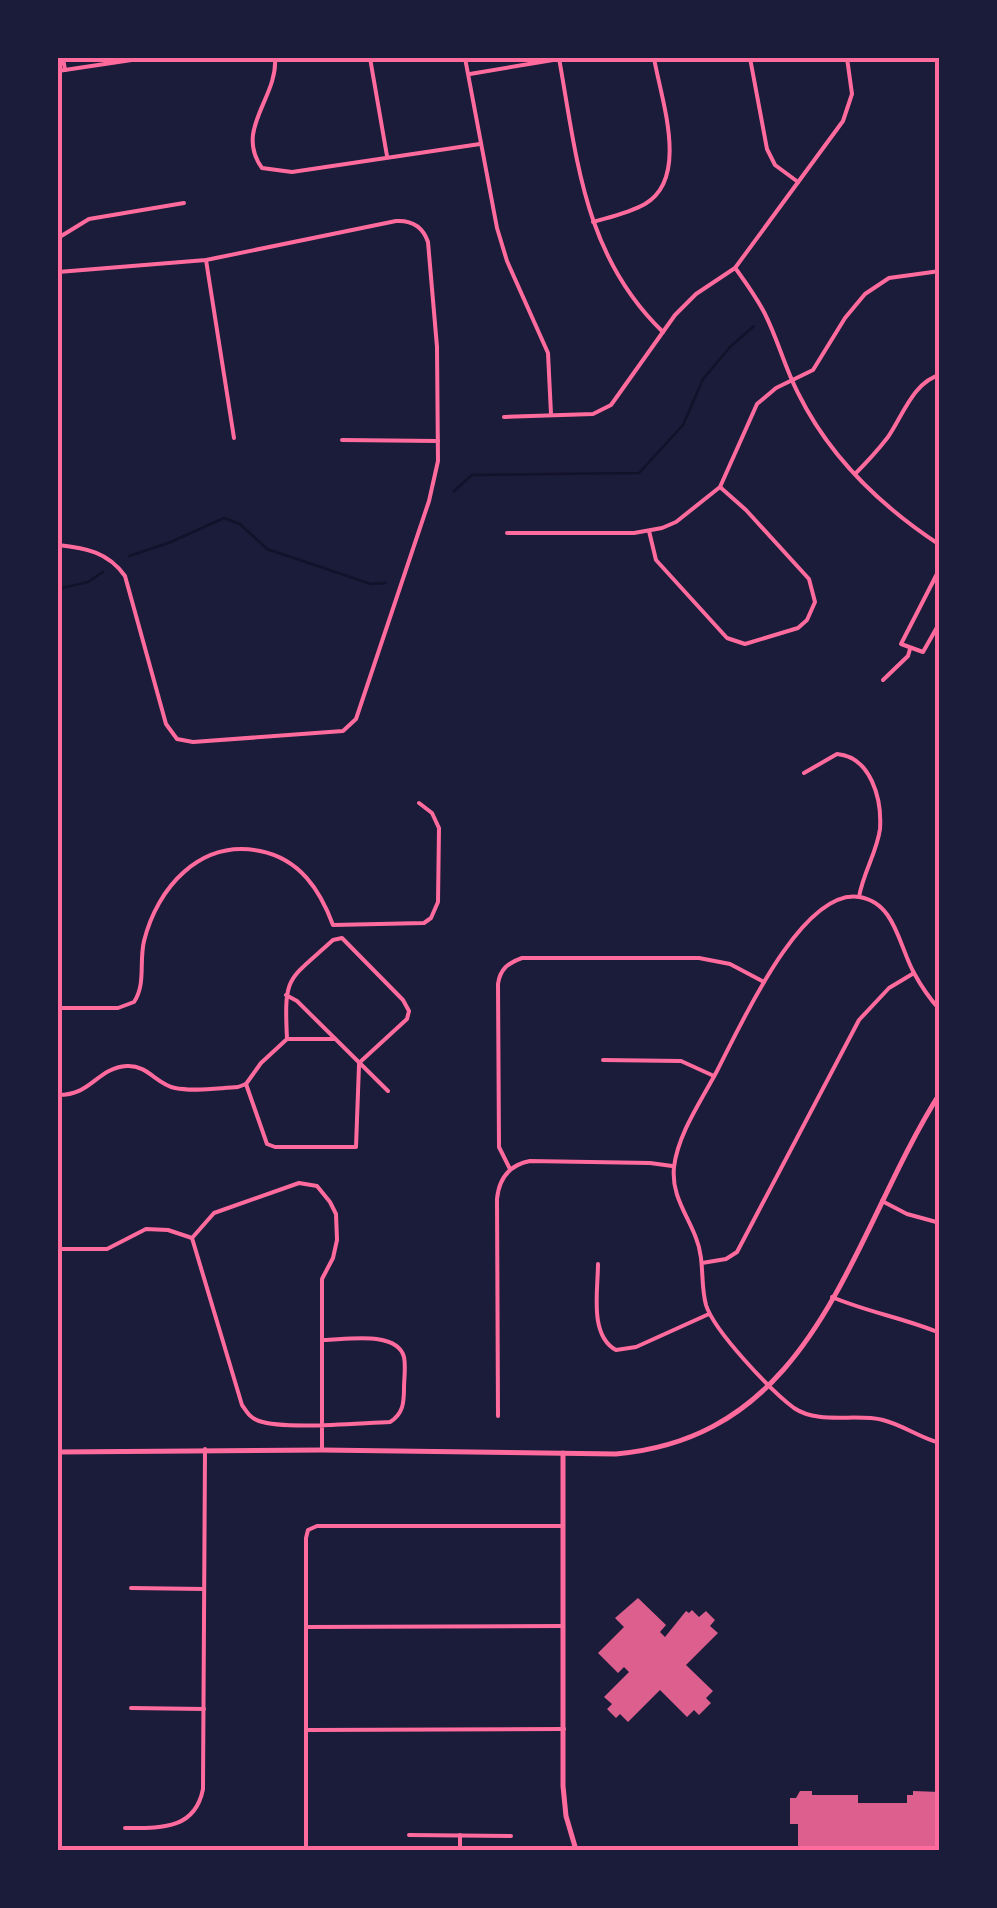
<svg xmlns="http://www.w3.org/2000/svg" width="997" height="1908" viewBox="0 0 997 1908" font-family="'Varela Round',sans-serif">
<rect width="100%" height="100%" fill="#1b1b3a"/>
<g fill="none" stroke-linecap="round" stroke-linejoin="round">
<g stroke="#12122b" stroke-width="2.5">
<polyline points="454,491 472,475 639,473 683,425 703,379 730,347 754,326"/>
<polyline points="129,556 171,542 224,518 240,524 267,549 371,584 386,583"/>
<polyline points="58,589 88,582 103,572"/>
</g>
</g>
<g fill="#dd5f8e">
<polygon points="638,1598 666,1625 660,1632 665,1637 686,1611 689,1613 692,1610 699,1617 706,1611 715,1620 710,1626 718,1633 686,1665 713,1691 706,1698 711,1703 699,1715 694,1710 687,1717 660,1690 628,1722 620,1714 616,1718 607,1709 612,1704 604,1697 629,1672 624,1667 618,1673 598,1653 624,1627 615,1618"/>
<polygon points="800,1791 812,1791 812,1795 858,1795 858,1803 907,1803 907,1795 913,1795 913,1791 940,1792 940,1850 802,1850 798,1848 798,1824 790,1824 790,1798 796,1798"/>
</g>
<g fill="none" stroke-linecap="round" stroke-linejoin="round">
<g stroke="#ff6b9d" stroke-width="4">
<polyline points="63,58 65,70"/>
<path d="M275,58C278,98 234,129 262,168L292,172L480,144"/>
<polyline points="370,58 387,156"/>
<polyline points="465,58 497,228 507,261 548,353 551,414"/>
<path d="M559,58C577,159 584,256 663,332"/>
<polyline points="750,58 767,149 775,165 798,182"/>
<polyline points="58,71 145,58"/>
<polyline points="470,74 559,59"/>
<path d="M593,222C610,217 629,213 645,204C690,178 661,99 654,58"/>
<polyline points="58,238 89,219 184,203"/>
<polyline points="206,260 234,438"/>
<path d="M736,269C746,283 757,298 765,314C778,340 785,368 798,393C829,456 882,507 940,545"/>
<path d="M58,272L206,260L396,221C413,220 423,227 428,242L437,347L438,461L429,501L356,719L343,731L193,742L177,739L166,724L125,576C108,552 86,548 58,545"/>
<polyline points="504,417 593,414 611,405 675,315 696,294 735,268 843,121 852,94 847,58"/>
<polyline points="342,440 438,441"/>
<path d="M855,474C866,463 878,450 888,437C902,417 914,381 940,375"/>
<polyline points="649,531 656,560 727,638 745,644 798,628 807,620 815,602 809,579 746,510 720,487"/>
<polyline points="507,533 634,533 662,528 676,522 720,487 757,404 776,388 813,370 845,318 865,294 889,278 940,271"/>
<polyline points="940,568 901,644 923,652 940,622"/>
<polyline points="883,680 908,656 910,649"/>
<path d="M804,773L837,754C871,757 882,799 880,829C877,852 863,873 859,897"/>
<polyline points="286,995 297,1001 388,1091"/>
<path d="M58,1008H118L134,1002C146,984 139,962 144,941C157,888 200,839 260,851C300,859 320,890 333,925L424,923L431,918L438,902L439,828L432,813L419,803"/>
<path d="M940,1010C930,999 921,986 914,973C899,946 895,902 859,897C801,888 739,1029 717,1071C701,1101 678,1134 674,1167C671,1195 687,1214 696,1238C705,1260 700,1283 706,1305C714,1331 772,1392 794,1408C819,1425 856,1413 883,1420C903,1425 920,1438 940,1443"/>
<path d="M287,1039C284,974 287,982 333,940L342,938L403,1000L409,1011L407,1019L359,1063"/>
<polyline points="603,1060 681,1061 714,1076"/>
<polyline points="246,1084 267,1144 275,1147 356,1147 359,1065"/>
<polyline points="246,1084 261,1063 287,1039 335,1039"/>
<path d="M58,1095C93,1095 96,1068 127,1066C148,1065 156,1084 175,1088C194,1092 218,1088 238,1087L246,1084"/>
<path d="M510,1169L499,1147L498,984C500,969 508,963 522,958H699L730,964L764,982"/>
<polyline points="882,1201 907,1214 940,1223"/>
<polyline points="58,1249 107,1249 146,1229 168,1230 192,1238"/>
<polyline points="702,1263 726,1259 737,1252 859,1020 889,988 914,973"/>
<path d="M598,1264C598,1291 589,1335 616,1350L636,1347L709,1314"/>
<path d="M832,1297C867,1312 904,1318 940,1333"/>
<path d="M498,1416L497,1199C499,1178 509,1165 530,1161L650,1163L672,1166"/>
<path d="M322,1450V1279L333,1258L337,1240L336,1214L330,1202L317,1186L299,1183L214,1213L192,1238L242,1405C247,1412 250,1418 259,1421C285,1430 359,1423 390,1422C403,1414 404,1403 404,1388C404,1379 406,1366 404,1357C397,1330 344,1340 324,1340"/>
<polyline points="131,1588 204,1589"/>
<polyline points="306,1627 561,1626"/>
<polyline points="131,1708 204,1709"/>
<polyline points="308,1730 564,1729"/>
<path d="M125,1828C161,1828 195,1830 203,1789L205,1449"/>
<polyline points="409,1835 511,1836"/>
<polyline points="460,1835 460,1850"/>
<polyline points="306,1850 306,1538 308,1530 317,1526 563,1526"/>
</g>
<g stroke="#ff6b9d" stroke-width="5">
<path d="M58,1452L322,1450L616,1454C818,1436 849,1237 940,1093"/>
<polyline points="563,1453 563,1786 566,1816 576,1850"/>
</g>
</g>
<rect width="997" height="1908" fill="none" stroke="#1b1b3a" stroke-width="120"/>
<rect x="60" y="60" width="877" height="1788" fill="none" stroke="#ff6b9d" stroke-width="4"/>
</svg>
